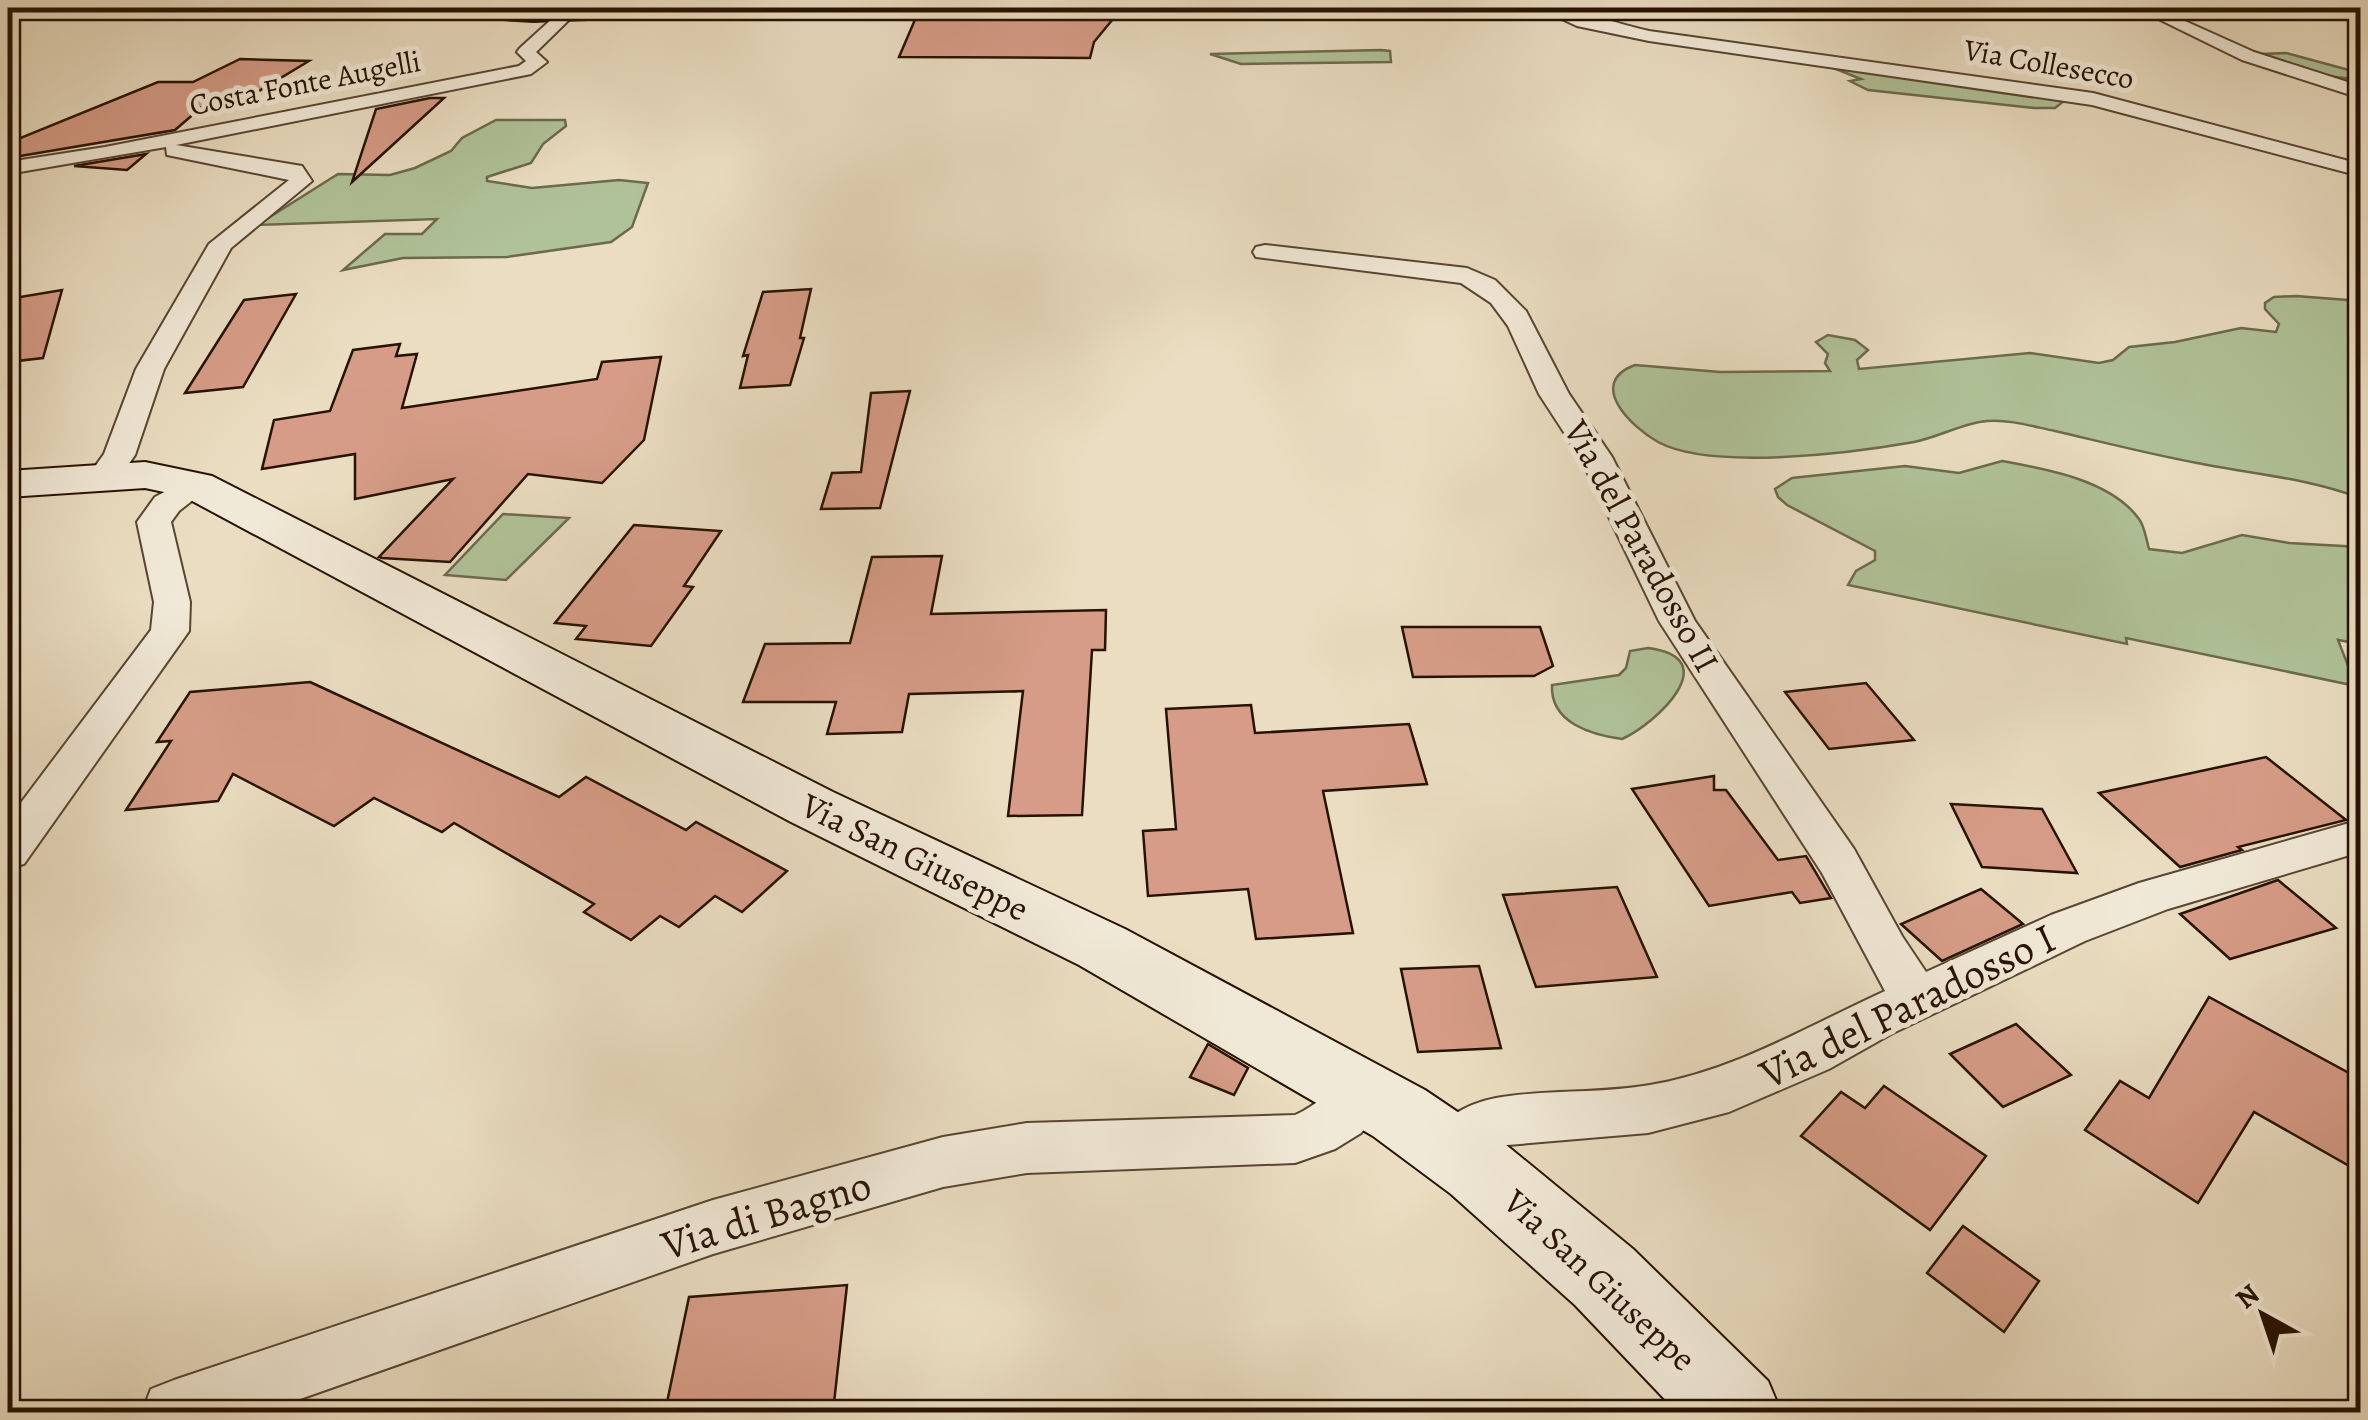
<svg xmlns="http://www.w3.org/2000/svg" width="2368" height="1420" viewBox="0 0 2368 1420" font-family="Alegreya,serif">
<rect width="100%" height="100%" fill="#eaddc1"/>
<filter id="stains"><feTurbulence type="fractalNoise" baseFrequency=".002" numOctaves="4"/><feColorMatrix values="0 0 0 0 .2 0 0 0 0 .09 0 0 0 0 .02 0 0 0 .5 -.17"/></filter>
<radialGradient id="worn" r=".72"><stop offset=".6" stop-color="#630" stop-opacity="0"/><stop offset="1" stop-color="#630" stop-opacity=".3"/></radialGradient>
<g fill="#b0c298" stroke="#6c6a4d" stroke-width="2.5">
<polygon points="1381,50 1390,51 1391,62 1241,64 1210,54"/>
<polygon points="2286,53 2360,73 2360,80 2303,73 2238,55"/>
<polygon points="1845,67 2062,97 2064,101 2055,108 2035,108 1868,90 1850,81 1861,79 1836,69"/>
<polygon points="496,120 565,120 566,126 543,144 531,163 487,177 487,181 532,188 619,180 648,183 632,227 611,242 507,257 403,258 343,270 385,234 422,234 437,219 257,225 338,174 390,175 415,168 451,151 462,138"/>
<path d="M2296,296L2360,301V498C2307,478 2253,474 2197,463C2149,454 2102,442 2055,431C2035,427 2009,419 1987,421C1963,423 1939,437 1914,442C1852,453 1712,471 1658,442C1631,427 1586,383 1635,365L1720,372L1830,371L1825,363L1828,354L1816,342L1828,335L1855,340L1868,350L1857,360L1859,369L2030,353L2099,363L2113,360L2129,347L2175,342L2241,328L2276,332L2279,324L2265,309V303L2274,297Z"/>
<path d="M2002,461C2046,469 2111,480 2139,519C2145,527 2146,539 2149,549L2182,553L2242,535L2289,543L2360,547V644L2338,640L2356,686L2126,638L2127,644L1848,585L1856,571L1875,560V551L1787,505L1778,497L1775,489L1792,478L1905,466L1959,473Z"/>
<polygon points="503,514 569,518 506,580 445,575"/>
<path d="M1648,648C1726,658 1657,723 1622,739C1592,735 1550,723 1552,685L1619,675L1626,668L1630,651Z"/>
</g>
<g fill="#d69c87" stroke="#271202" stroke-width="2.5">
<polygon points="917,15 1113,19 1094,42 1090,58 899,57"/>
<polygon points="240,59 309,61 244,100 211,99 175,130 8,158 8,143 158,82 193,82"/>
<polygon points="430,98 444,98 352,182 376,109"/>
<polygon points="146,154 127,170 74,166"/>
<polygon points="811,289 800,338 804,338 790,385 740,388 748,355 743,356 763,292"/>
<polygon points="62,290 43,358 8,362 8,299"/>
<polygon points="296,294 243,387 185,393 244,300"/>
<polygon points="400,344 396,356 417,354 402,408 597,379 602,362 661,357 644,440 602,483 528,474 450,562 382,558 379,557 453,479 355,499 355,454 262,469 274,420 330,411 353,350"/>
<polygon points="910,391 880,508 821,509 832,473 861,472 871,393"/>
<polygon points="634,525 721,531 684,586 693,587 651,646 576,639 586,626 555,623"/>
<polygon points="942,556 931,614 1106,610 1105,650 1092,650 1082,815 1008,816 1023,691 909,694 902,732 827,734 836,702 743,702 765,644 850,643 872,557"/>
<polygon points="1402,627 1540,627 1553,666 1534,676 1413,677"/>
<polygon points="310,682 559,797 586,777 686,830 696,822 787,871 742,912 715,896 679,927 660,916 631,940 584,912 594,904 454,823 442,832 374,798 334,826 233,774 218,801 126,810 171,741 157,742 190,692"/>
<polygon points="1866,683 1914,740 1829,749 1785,692"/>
<polygon points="1251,705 1255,733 1409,724 1427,784 1323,791 1353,933 1256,939 1248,889 1148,896 1143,831 1176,829 1166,709"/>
<polygon points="2266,757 2346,820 2238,847 2242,850 2180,867 2099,793"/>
<polygon points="1714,776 1714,790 1726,790 1778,860 1806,856 1831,898 1800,903 1792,892 1709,906 1632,789"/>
<polygon points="1951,804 2042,809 2077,873 1982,867"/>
<polygon points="2278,880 2336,928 2230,959 2180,914"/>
<polygon points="1617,887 1657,977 1536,987 1503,895"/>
<polygon points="1981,889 2023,924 1942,961 1901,924"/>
<polygon points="1479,966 1501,1048 1418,1052 1401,969"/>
<polygon points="2209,997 2360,1079 2360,1172 2254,1112 2198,1203 2085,1130 2120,1081 2149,1098"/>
<polygon points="2016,1024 2071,1075 2003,1107 1950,1054"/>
<polygon points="1208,1044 1248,1068 1234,1095 1190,1077"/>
<polygon points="1884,1086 1986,1156 1930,1230 1801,1136 1841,1092 1865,1108"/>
<polygon points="1963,1226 2039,1281 2004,1332 1927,1273"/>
<polygon points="847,1285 833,1412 665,1412 689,1297"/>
</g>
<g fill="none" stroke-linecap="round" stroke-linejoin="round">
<defs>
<g id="street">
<polygon points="564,8 581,8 536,52 547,62 531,74 176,145 302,166 312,181 231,248 164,369 135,455 116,482 94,482 89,475 104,454 136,369 209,244 289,180 167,155 166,147 8,174 8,162 105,147 519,66 526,61 517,52 520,48"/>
<path d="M1538,8C1568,6 1617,24 1649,31L2093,93L2360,164V176L2092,105L1649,41L1577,26Z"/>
<polygon points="2136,8 2156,8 2254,52 2360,86 2360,98 2242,60"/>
<path d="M1265,245L1467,268L1495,280L1526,311L1569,394L1612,457L1695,621L1854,849L1902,936L1926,972L2051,915L2139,883L2360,820V852L2168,909L2085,941L1891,1034L1829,1069L1729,1112L1648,1133L1496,1146L1470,1166L1451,1174L1432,1166L1424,1149C1436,1121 1465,1104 1496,1098C1546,1089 1599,1094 1650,1085C1736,1070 1806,1027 1885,991L1822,873L1659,621L1580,457L1539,394L1508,326L1491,303L1461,283L1256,257L1253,252L1256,247Z"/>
<polygon points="196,475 207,478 212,485 179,511 171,522 190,602 189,631 24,864 8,868 8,820 151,630 154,602 137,522 155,497"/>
<path d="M1364,1070L1383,1077L1390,1093L1383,1109L1361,1133L1335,1149L1295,1163L1027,1173L943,1187L713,1254L263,1412H142L151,1389L174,1380L713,1200L943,1137L1027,1123L1295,1115C1322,1104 1337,1080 1364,1070Z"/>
</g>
<g id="secondary">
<polygon points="428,8 709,8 698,15 533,21 439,15"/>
<polygon points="145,462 212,476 833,792 1125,929 1425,1090 1505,1144 1633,1249 1768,1381 1781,1412 1677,1412 1575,1305 1451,1194 1373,1136 1079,965 791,822 183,496 145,488 8,497 8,471"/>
</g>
</defs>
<use href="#street" stroke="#584532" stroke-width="4"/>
<use href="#secondary" stroke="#271202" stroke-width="4"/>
<use href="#street" fill="#f1e9d7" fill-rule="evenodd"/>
<use href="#secondary" fill="#f1e9d7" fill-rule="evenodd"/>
</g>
<g text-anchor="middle" stroke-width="10" stroke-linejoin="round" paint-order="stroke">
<g font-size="30" fill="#271202" stroke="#f1e9d7">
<text transform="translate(2049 64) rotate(10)" y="10">Via Collesecco</text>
<text transform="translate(305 83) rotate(-11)" y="10">Costa Fonte Augelli</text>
</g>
<g font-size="35" fill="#271202" stroke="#f1e9d7">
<text transform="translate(1642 546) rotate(61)" y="12">Via del Paradosso II</text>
<text transform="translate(915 857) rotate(26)" y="12">Via San Giuseppe</text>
<text transform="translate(1600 1280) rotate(43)" y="12">Via San Giuseppe</text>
</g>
<g font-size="42" fill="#271202" stroke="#f1e9d7">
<text transform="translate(1907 1005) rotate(-26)" y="15">Via del Paradosso I</text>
<text transform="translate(766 1214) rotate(-17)" y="15">Via di Bagno</text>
</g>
</g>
<rect width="2368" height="1420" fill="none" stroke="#eaddc1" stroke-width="40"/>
<rect x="10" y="10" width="2348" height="1400" fill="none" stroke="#271202" stroke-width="5"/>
<rect x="20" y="20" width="2328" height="1380" fill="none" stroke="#271202" stroke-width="2.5"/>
<g transform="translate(2263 1315) rotate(320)" stroke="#f1e9d7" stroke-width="8" paint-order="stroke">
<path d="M0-8L18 38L0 25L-18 38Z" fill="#271202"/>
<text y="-15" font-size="28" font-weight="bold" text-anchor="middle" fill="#271202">N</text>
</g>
<rect width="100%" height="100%" filter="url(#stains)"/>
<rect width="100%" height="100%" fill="url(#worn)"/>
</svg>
